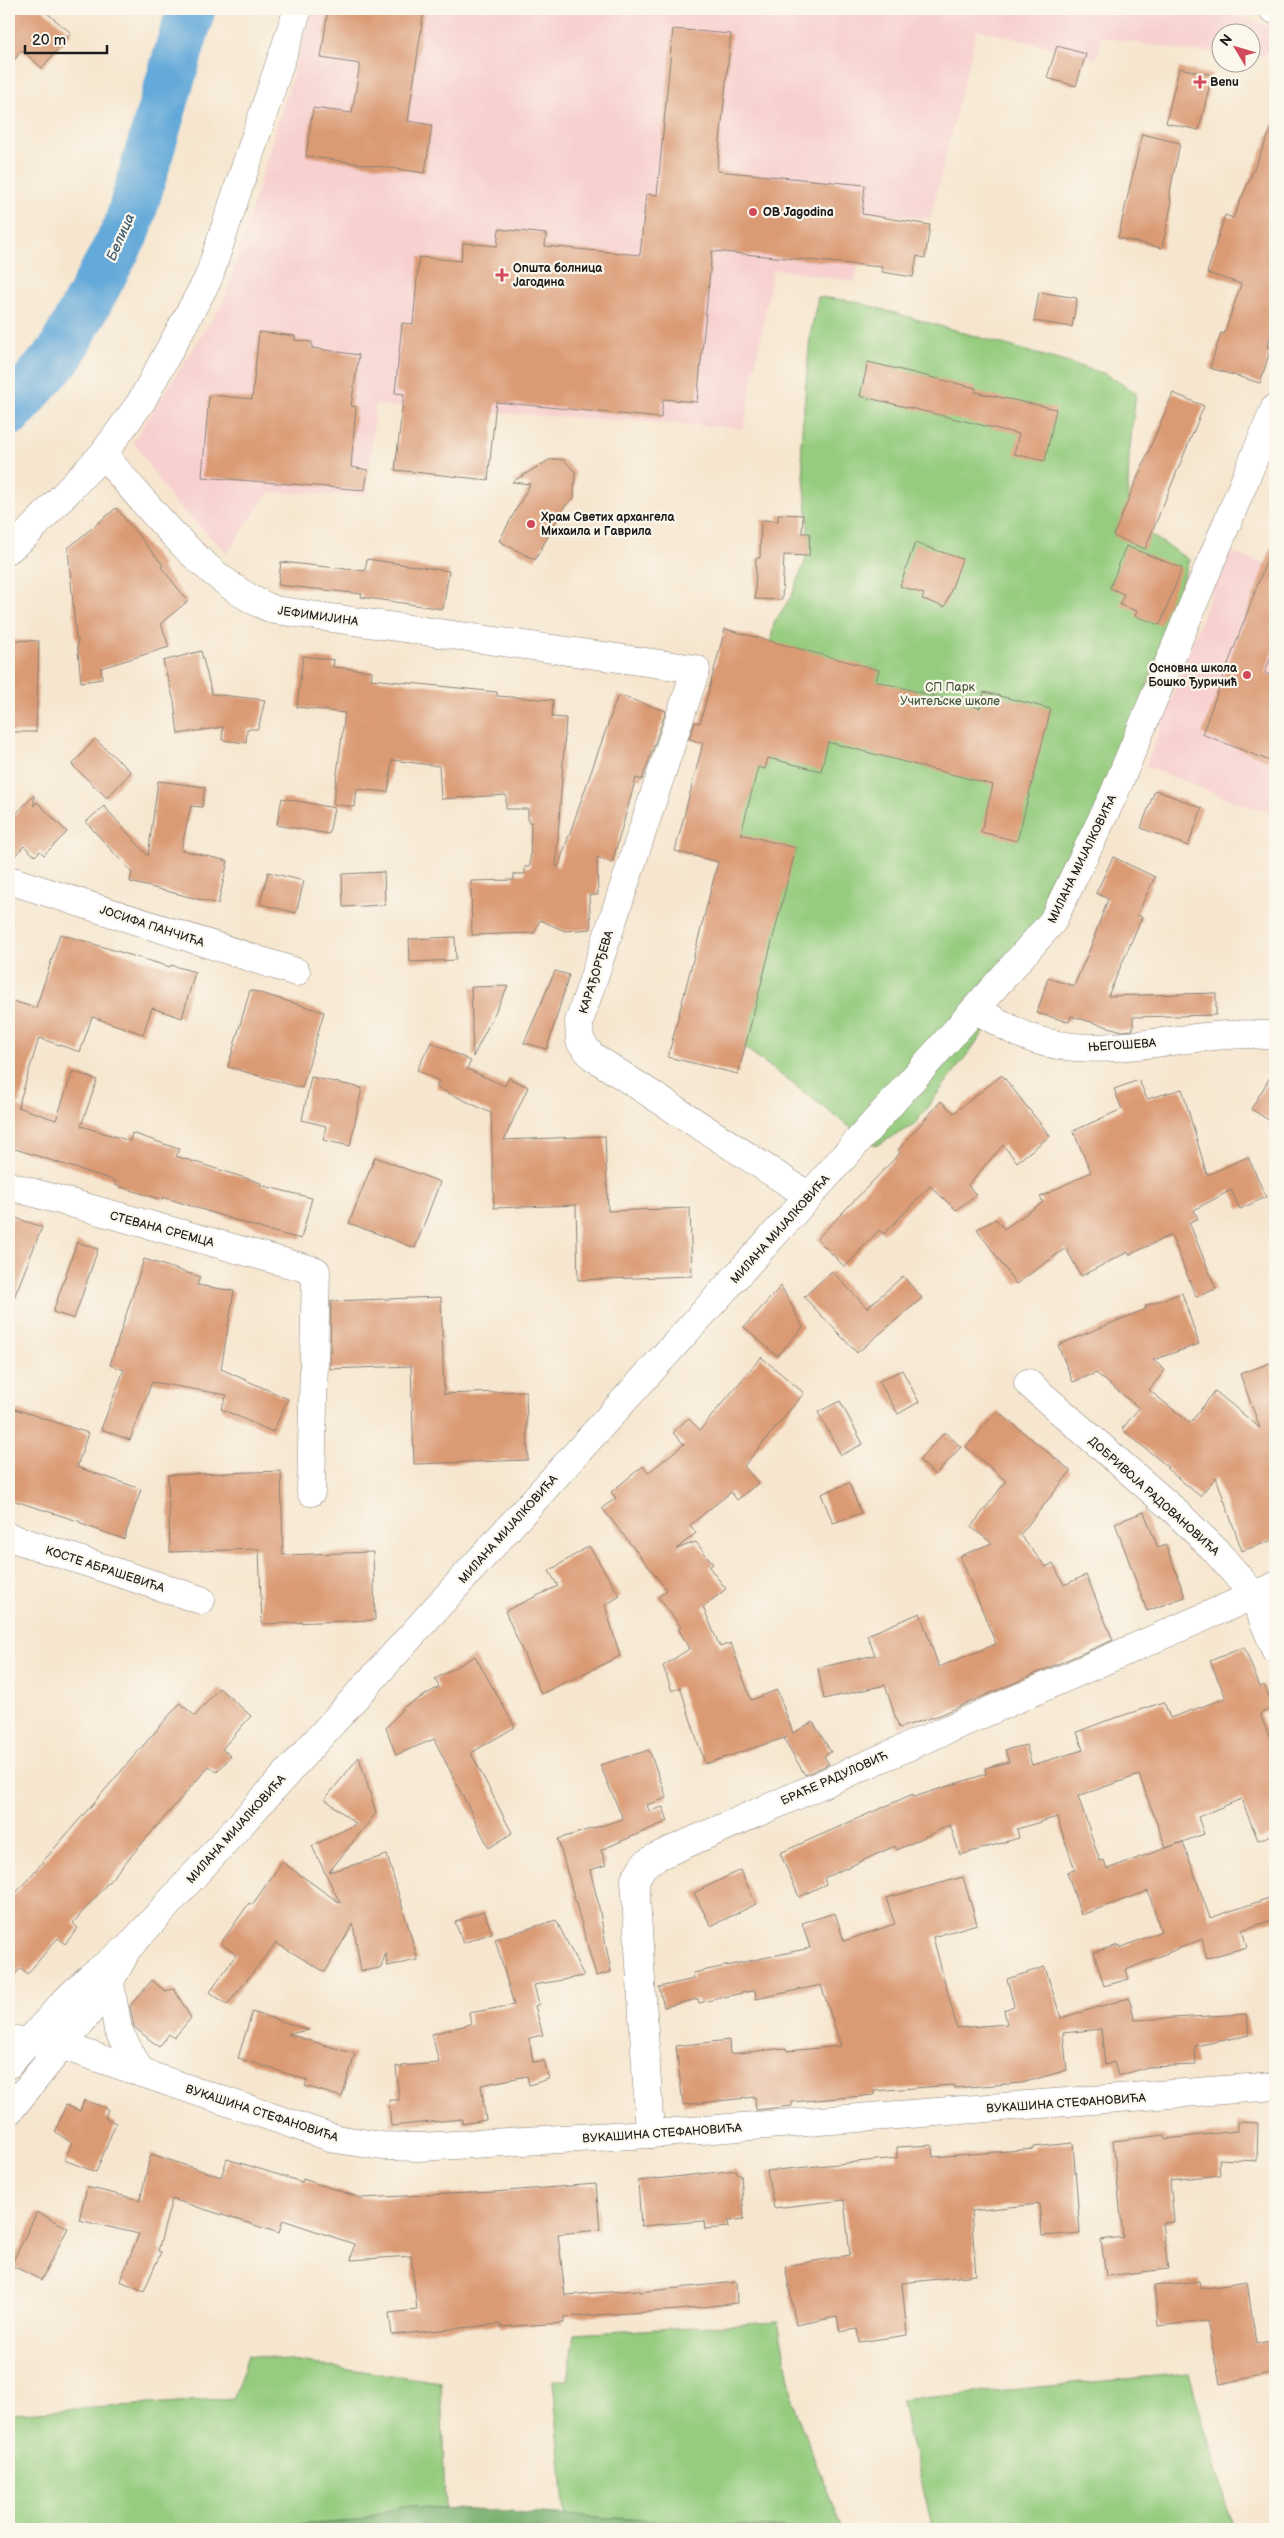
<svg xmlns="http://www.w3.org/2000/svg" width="1284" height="2538" viewBox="0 0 1284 2538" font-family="'Balsamiq Sans',sans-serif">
<rect width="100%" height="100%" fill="#fbf7ec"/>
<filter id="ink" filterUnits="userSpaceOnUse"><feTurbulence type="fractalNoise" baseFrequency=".02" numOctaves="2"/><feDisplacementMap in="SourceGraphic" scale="10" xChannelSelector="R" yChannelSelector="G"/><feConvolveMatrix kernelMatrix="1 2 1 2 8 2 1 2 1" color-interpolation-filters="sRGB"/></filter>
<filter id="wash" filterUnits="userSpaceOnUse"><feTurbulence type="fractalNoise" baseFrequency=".0096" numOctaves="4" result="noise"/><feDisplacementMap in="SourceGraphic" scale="20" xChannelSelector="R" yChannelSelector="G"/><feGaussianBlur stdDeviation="1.12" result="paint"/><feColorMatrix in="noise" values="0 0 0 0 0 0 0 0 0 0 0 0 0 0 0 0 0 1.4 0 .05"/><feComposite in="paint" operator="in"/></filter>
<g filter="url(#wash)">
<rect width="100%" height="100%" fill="#f6e6cf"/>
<g fill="#f7d0cf">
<polygon points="312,9 1217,9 1275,29 1275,42 1262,56 1252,56 1252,32 1222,32 1221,53 1189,51 1102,37 1096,59 977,29 930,219 867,212 855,281 773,269 744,428 375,405 367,496 269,492 227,553 173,501 133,441 224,301"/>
<polygon points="1227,551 1275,567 1275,813 1244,805 1146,766"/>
</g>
<g fill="#95cc7f" stroke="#58744e">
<polygon points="818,297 853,301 1103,373 1136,392 1129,456 1127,519 1189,560 1122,762 994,1019 913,1126 875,1146 711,1022 755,723 774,623 792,595 806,559 808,521 801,443 810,336"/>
<polygon points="778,2322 795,2410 842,2529 803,2529 565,2515 553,2380 567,2380 574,2334"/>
<polygon points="248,2355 441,2382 445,2508 401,2506 359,2521 230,2529 9,2529 9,2414 234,2398"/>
<polygon points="1189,2373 1233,2529 933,2529 901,2400"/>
</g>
<polygon fill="#78b06e" stroke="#4a6645" points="401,2506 803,2529 230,2529 359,2521"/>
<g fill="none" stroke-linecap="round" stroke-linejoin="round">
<polyline stroke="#63a9d9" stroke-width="49" points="9,412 60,354 127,229 191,9"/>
</g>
<g id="blocks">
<g fill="#da9a73">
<polygon points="9,9 42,9 71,33 42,68 22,50 9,67"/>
<polygon points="328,9 424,9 408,121 432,125 425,173 306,156 313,108 352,113 360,64 321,58"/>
<polygon points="673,29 731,34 717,171 865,185 862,214 930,225 925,258 917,256 913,277 882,272 882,267 712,251 697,402 663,399 661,418 496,402 488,480 395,470 404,394 395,393 402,323 413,324 419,257 461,261 463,243 497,246 499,229 546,234 545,246 640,255 646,194 657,195"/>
<polygon points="1057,46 1086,54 1076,86 1047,78"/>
<polygon points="1179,68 1212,75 1199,130 1166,123"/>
<polygon points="1275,120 1275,321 1267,347 1271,348 1260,383 1210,368 1221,333 1224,334 1241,284 1207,273 1225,215 1233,218"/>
<polygon points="1142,134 1180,143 1170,191 1171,206 1162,248 1118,238"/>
<polygon points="1039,292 1077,298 1072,327 1034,321"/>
<polygon points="259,332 295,336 295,340 312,342 312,348 359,355 351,406 356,407 351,467 368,470 365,490 202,477 209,395 252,399"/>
<polygon points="868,362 976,388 975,392 1056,409 1045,461 1014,454 1019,434 860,396"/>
<polygon points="1173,393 1204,406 1145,549 1113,536"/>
<polygon points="558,459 564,460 575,472 574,498 564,507 535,560 499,541 530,484 512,482 549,460"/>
<polygon points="116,508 163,565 161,567 188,601 161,623 169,647 101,668 102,679 81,682 77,641 79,641 76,638 68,548"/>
<polygon points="778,514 803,515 802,533 810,533 809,556 784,555 782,600 755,599 756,558 760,558 761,520 778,521"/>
<polygon points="915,543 962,559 945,607 922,599 924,594 900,586"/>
<polygon points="1273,543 1275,543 1275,645 1265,673 1275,677 1275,763 1202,734"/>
<polygon points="1126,546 1182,568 1160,625 1135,616 1137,611 1120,605 1124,594 1110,588"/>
<polygon points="367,559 449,571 443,609 361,597 362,594 278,585 281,562 365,571"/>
<polygon points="725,629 879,670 876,681 980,708 984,692 1051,709 1017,841 981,832 993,785 828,742 821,771 768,758 765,769 758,767 741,834 796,848 738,1074 668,1057 718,862 675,851 703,743 689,739 695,722 700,723"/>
<polygon points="12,640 39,641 36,732 10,732"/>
<polygon points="201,651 212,694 265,700 258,729 247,729 246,743 222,740 223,727 178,734 174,701 163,661"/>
<polygon points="303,656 334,660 333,667 372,671 371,679 497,692 497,696 553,700 552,717 566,718 556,866 558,867 618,695 666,711 642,780 636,778 612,863 597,857 598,895 589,895 591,929 565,931 540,920 534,933 472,935 471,881 514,880 514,874 525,874 525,867 530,867 531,822 528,822 528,809 506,809 506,795 441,799 439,766 392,760 388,792 357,789 355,807 333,804 345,713 297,707"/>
<polygon points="95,739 131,772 107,798 72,765"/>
<polygon points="158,781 205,787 202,807 191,806 181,850 228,861 218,904 130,882 132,873 86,822 104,806 148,856"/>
<polygon points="1155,790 1202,808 1188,846 1141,828"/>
<polygon points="34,795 34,806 37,802 67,832 44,855 40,851 35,856 24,846 9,862 9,821"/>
<polygon points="282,798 334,808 329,834 277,825"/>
<polygon points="1113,857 1155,877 1137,915 1142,917 1108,996 1216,993 1216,1015 1133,1017 1133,1030 1122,1031 1071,1016 1069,1022 1037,1013 1048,978 1074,986 1095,937 1094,937 1108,899 1096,893"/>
<polygon points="268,872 304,881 296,913 260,904"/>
<polygon points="384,872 385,905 343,907 342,874"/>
<polygon points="60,934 170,967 171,965 195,972 182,1018 152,1008 143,1034 92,1017 80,1052 39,1038 18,1107 56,1120 73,1071 97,1080 81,1126 130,1141 132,1133 179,1149 176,1156 261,1183 260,1185 312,1198 301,1239 266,1230 163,1197 162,1200 115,1185 116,1181 9,1147 9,1000 36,1008"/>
<polygon points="455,937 456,960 410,962 409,939"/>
<polygon points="555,971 569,975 547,1049 524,1043"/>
<polygon points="508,986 473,1057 471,987"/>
<polygon points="250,990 324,1012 302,1088 228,1067"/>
<polygon points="431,1042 471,1061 467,1069 505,1086 509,1078 528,1087 504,1140 605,1136 608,1211 690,1208 692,1276 578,1280 576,1205 494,1208 491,1113 436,1087 439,1081 417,1070"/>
<polygon points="1275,1069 1275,1124 1251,1109"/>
<polygon points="1002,1075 1050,1136 1017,1162 1003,1145 968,1185 976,1195 956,1210 930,1186 884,1234 879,1230 845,1267 817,1239 900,1153 898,1150 941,1101 954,1113"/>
<polygon points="311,1077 362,1088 350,1146 323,1140 326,1126 302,1120"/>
<polygon points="1139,1080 1147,1099 1182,1089 1207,1175 1248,1157 1266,1197 1240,1209 1231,1190 1194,1210 1198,1219 1189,1222 1216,1289 1196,1297 1171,1235 1129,1255 1128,1252 1081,1276 1066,1248 1016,1284 977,1229 996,1219 1004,1229 1043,1202 1040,1197 1091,1172 1073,1131 1122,1109 1114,1089"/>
<polygon points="375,1157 440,1182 415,1248 349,1223"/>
<polygon points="13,1217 42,1227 10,1308 9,1229"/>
<polygon points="77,1242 98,1249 74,1319 53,1312"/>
<polygon points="144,1259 200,1277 197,1285 234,1291 221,1369 288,1399 273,1432 221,1409 227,1395 152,1382 130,1440 101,1429 124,1370 110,1365"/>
<polygon points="832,1271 867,1308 903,1276 922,1298 857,1353 804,1297"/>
<polygon points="781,1286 803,1327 777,1356 744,1327"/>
<polygon points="1182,1293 1199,1344 1153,1360 1165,1370 1149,1390 1190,1423 1215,1391 1260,1428 1240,1374 1270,1363 1275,1378 1275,1539 1242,1551 1216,1477 1200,1496 1166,1468 1168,1467 1122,1429 1139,1408 1096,1373 1073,1382 1058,1345 1146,1309 1145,1306"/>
<polygon points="441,1297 444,1394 526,1391 528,1460 414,1464 411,1366 330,1369 331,1301"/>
<polygon points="761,1357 804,1393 744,1466 758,1483 737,1500 731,1492 690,1525 696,1533 676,1549 696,1542 713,1564 709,1567 726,1589 703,1607 720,1647 731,1643 751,1700 777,1690 793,1733 813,1722 831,1752 824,1756 829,1764 805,1775 784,1739 787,1737 705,1764 680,1687 672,1691 663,1666 689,1649 678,1628 681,1627 658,1597 667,1590 602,1508 616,1498 611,1492 643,1466 648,1473 684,1444 673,1433 688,1418 700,1430"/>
<polygon points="902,1370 919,1402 898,1414 879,1381"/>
<polygon points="840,1401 863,1444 841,1455 818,1412"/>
<polygon points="9,1407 88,1433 77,1467 141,1489 124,1539 81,1524 81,1522 9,1499"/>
<polygon points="997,1411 1071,1471 1020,1535 1046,1567 1053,1563 1064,1585 1086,1575 1113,1640 940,1715 899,1728 885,1685 824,1699 818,1668 875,1655 867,1635 920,1613 939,1667 996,1644 960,1556 992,1543 971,1527 1006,1481 966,1447"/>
<polygon points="945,1432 961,1447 935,1475 919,1460"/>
<polygon points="281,1471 283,1555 373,1552 375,1620 262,1624 259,1549 170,1552 168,1475"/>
<polygon points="849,1483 861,1513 833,1523 821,1494"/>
<polygon points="1144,1512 1158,1548 1166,1545 1185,1597 1147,1611 1115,1523"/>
<polygon points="589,1546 620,1596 605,1605 620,1656 541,1694 505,1611 558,1586 549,1571"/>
<polygon points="1244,1647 1260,1687 1264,1685 1274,1707 1260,1714 1275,1750 1275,1834 1258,1840 1241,1799 1198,1817 1204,1834 1166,1848 1139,1775 1078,1796 1100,1861 1104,1860 1107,1869 1183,1842 1210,1918 1275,1896 1275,1919 1242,1930 1247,1947 1207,1958 1202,1939 1126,1970 1129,1979 1104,1986 1094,1952 1119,1945 1120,1948 1161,1931 1148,1891 1081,1915 1067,1872 1075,1870 1057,1817 1017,1829 1019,1838 960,1855 950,1825 897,1850 895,1846 824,1878 826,1884 799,1897 780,1853 913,1794 914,1797 986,1774 985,1768 1009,1762 1005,1750 1026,1745 1032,1765 1083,1750 1077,1732 1103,1722 1164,1702 1170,1718 1226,1698 1210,1661"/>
<polygon points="475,1656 515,1727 471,1753 512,1833 489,1848 434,1739 396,1755 386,1728 404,1707 439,1687 435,1679"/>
<polygon points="219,1688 251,1716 222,1749 231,1756 217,1772 209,1766 73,1923 78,1928 65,1944 58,1938 27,1974 21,1968 9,1982 9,1901 180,1703 195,1716"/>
<polygon points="649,1750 667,1798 647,1805 649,1811 663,1807 668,1821 601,1850 606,1865 590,1870 598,1902 611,1972 596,1976 558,1839 623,1819 600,1765"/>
<polygon points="359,1757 376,1813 329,1872 387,1855 418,1960 387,1966 386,1952 381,1968 361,1971 353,1924 325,1972 276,1943 227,2005 210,1992 236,1955 221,1943 249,1903 252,1905 282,1862 340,1903 312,1846 356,1824 325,1799"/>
<polygon points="740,1870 756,1904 711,1926 694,1893"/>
<polygon points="963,1877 977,1924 933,1937 957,2028 1007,2024 1004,2010 1014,2006 1007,1979 1045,1967 1061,2018 1129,1998 1135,2020 1246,2014 1250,2035 1195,2046 1196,2065 1148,2067 1118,2076 1114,2062 1105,2065 1101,2029 1063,2033 1067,2070 1022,2083 954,2088 954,2085 874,2091 874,2095 792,2102 792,2106 756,2110 755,2097 683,2105 676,2046 729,2040 730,2054 786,2048 787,2051 841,2046 821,1985 756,1999 755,1990 699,2003 698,1999 664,2007 659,1987 694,1979 693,1973 810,1948 802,1923 835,1913 844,1941 895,1924 886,1898"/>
<polygon points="484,1911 492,1933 463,1943 455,1922"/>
<polygon points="556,1920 584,1976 534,1985 539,2004 535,2006 543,2035 529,2038 533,2062 544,2061 549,2079 529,2085 527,2076 481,2085 486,2120 462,2124 462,2119 391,2126 389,2100 399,2100 396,2066 402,2068 402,2066 439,2063 432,2034 471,2024 469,2013 514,2005 495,1939"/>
<polygon points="152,1980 165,1991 174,1989 191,2018 174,2038 169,2034 159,2047 134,2027 130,2006"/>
<polygon points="252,2012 309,2030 288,2034 355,2054 342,2097 305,2086 307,2080 238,2058"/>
<polygon points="84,2100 108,2109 105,2118 116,2123 96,2172 64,2160 72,2143 55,2132 66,2105 80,2111"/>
<polygon points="1237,2122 1258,2123 1257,2161 1219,2159 1220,2175 1170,2180 1174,2222 1162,2223 1168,2269 1106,2276 1101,2240 1123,2237 1113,2141 1165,2135 1166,2139 1237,2131"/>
<polygon points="1073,2143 1080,2233 1042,2236 1039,2204 971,2211 976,2275 902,2283 907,2335 859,2342 857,2329 840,2332 837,2317 796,2325 785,2266 850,2255 844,2200 774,2208 767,2171 897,2158 897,2147 932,2145 933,2157 1034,2149 1034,2147"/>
<polygon points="151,2154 221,2177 227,2159 302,2182 303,2179 361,2198 494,2192 596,2184 600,2230 558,2234 565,2295 640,2290 640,2292 736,2282 737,2303 678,2310 564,2317 564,2323 500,2327 500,2324 392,2335 389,2313 417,2310 411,2256 351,2260 354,2244 283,2220 279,2233 172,2199 158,2251 161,2252 144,2291 120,2281 139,2234 79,2220 87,2187 140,2200"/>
<polygon points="737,2170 737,2174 741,2174 744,2219 728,2221 729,2227 705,2229 704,2221 641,2226 638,2181"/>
<polygon points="37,2212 68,2228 41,2280 11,2265"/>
<polygon points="1199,2281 1200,2289 1247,2282 1256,2344 1270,2341 1275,2372 1220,2384 1207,2321 1158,2326 1154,2286"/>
</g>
</g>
</g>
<g filter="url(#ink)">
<use href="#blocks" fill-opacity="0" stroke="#898176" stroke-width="1"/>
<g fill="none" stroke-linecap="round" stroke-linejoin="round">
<defs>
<g id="minor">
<polyline points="1273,9 1275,10"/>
<path d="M103,454C147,506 211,587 275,610L696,669L579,1022L580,1041L592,1056L809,1196"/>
<polyline points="9,549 26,535 103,454 141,402 208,279 298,9"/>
<polyline points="9,880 296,972"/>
<path d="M977,1010C993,1019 1010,1030 1028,1037C1103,1066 1197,1026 1275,1036"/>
<polyline points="9,1186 316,1271 311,1492"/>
<polyline points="1028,1383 1174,1510 1215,1550 1253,1594 1275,1649"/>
<polyline points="9,1537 201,1600"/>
<polyline points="110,1983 118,2030 141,2073"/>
<polyline points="15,2040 63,2046 336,2139 382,2146 419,2147 650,2134 1275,2086"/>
<polyline points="9,2064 62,2004 90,1977 128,1948 230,1836 809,1196 1052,922 1114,794 1275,408"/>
<polyline points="9,2111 99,2000 124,1956"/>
<polyline points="650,2134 635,1879 644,1865 656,1857 1275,1586"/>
</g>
</defs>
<use href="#minor" stroke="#898176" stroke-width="29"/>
<use href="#minor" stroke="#fff" stroke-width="28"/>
</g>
</g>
<g fill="#d1495b" stroke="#fbf7ec" stroke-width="2">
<path d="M1197.5 74.5h5v5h5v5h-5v5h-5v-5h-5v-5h5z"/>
<circle cx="753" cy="212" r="5"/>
<path d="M499.5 267.5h5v5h5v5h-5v5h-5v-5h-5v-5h5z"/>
<circle cx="531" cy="524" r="5"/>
<circle cx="1247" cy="675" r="5"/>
</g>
<g text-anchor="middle" stroke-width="4.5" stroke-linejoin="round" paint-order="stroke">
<g font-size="12" font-weight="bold" fill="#1c1c1c" stroke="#fbf7ec" text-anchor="start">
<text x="1210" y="86">Benu</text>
<text x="763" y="216">OB Jagodina</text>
<text x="513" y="272">Општа болница<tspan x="513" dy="14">Јагодина</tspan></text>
<text x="541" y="521">Храм Светих архангела<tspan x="541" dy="14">Михаила и Гаврила</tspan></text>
<text x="1237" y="672" text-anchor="end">Основна школа<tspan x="1237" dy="14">Бошко Ђуричић</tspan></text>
</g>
<g font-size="12" fill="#1c1c1c" stroke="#fbf7ec">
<text transform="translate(318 616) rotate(8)" y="4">ЈЕФИМИЈИНА</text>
<text transform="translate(1082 859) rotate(-64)" y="4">МИЛАНА МИЈАЛКОВИЋА</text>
<text transform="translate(152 926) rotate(18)" y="4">ЈОСИФА ПАНЧИЋА</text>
<text transform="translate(596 972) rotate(-72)" y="4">КАРАЂОРЂЕВА</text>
<text transform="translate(1122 1045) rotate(-4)" y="4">ЊЕГОШЕВА</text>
<text transform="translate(162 1229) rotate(15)" y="4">СТЕВАНА СРЕМЦА</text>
<text transform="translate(780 1229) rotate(-48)" y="4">МИЛАНА МИЈАЛКОВИЋА</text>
<text transform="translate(1154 1496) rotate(42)" y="4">ДОБРИВОЈА РАДОВАНОВИЋА</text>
<text transform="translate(508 1529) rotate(-48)" y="4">МИЛАНА МИЈАЛКОВИЋА</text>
<text transform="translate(105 1569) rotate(18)" y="4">КОСТЕ АБРАШЕВИЋА</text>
<text transform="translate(834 1778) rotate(-24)" y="4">БРАЋЕ РАДУЛОВИЋ</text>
<text transform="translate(236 1829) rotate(-48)" y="4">МИЛАНА МИЈАЛКОВИЋА</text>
<text transform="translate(1066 2103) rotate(-4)" y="4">ВУКАШИНА СТЕФАНОВИЋА</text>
<text transform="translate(262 2113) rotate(18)" y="4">ВУКАШИНА СТЕФАНОВИЋА</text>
<text transform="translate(662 2133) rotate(-4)" y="4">ВУКАШИНА СТЕФАНОВИЋА</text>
</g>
<g font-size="12" fill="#465a3f" stroke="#fbf7ec">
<text x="950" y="691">СП Парк<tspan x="950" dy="14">Учитељске школе</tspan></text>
</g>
<g font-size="14" font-style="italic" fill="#3c5b71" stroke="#fbf7ec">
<text transform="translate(120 237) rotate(-66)" y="5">Белица</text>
</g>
</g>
<rect width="1284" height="2538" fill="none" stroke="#fbf7ec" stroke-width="30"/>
<g transform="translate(1236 48) rotate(308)"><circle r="24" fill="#fbf7ec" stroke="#a29f99"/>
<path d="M0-4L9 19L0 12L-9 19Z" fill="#d1495b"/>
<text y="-8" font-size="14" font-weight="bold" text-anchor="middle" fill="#1c1c1c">N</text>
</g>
<path d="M25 45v8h82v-8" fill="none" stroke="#1c1c1c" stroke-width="2.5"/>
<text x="32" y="45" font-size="15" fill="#1c1c1c" stroke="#fbf7ec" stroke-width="4" paint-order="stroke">20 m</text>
</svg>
